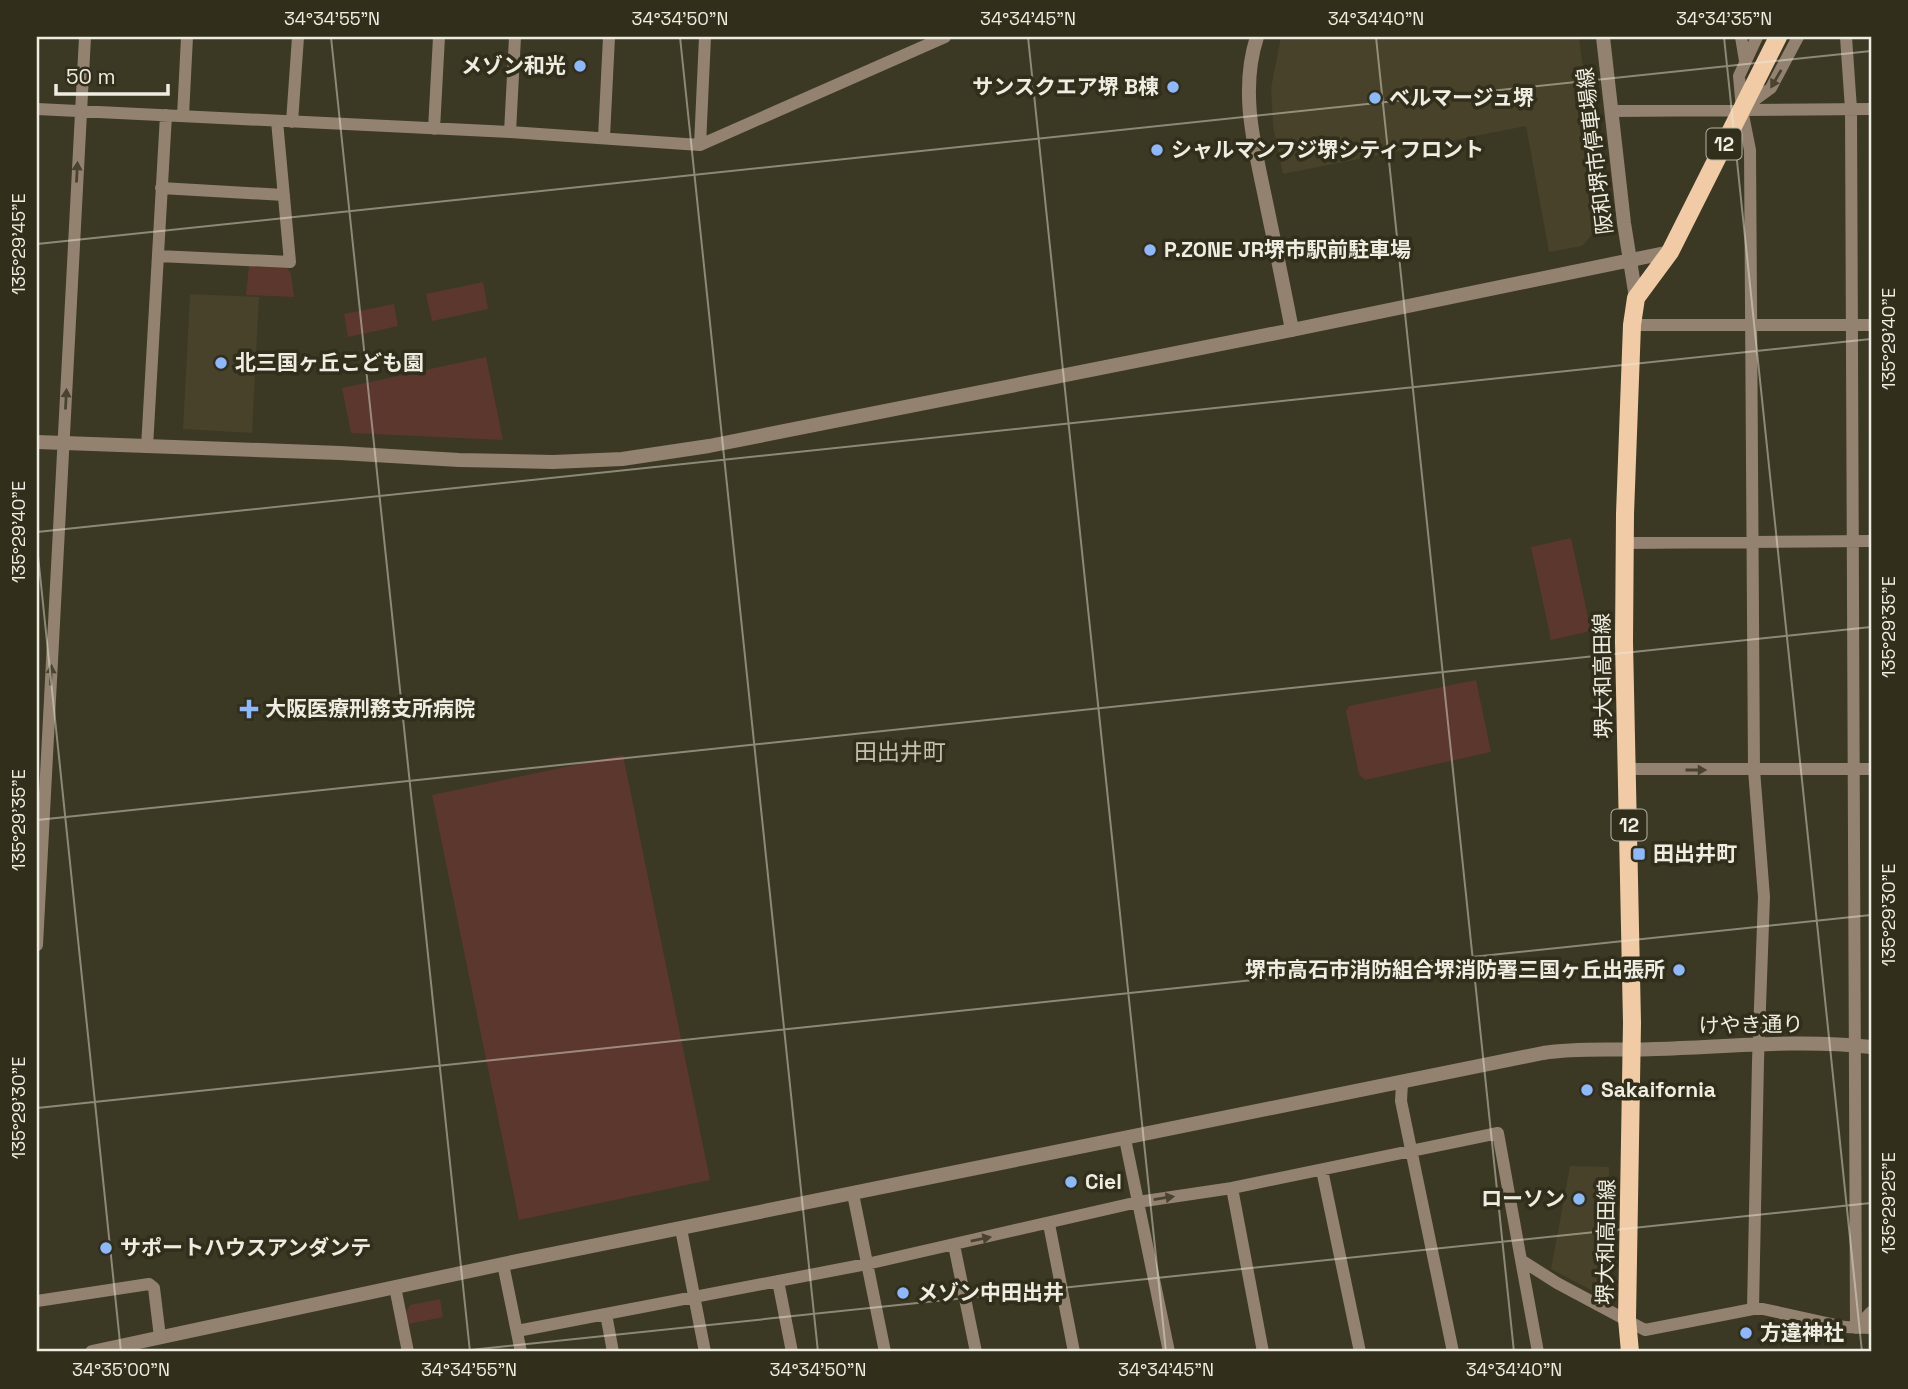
<svg xmlns="http://www.w3.org/2000/svg" width="1908" height="1389" font-family="'Space Grotesk','Noto Sans JP',sans-serif">
  <style>
    .built { fill: #474229 }
    .green { fill: #5c372d }
    .lines { fill: none; stroke-linecap: round; stroke-linejoin: round }
    .minor { stroke: #93826f; stroke-width: 12 }
    .tertiary { stroke: #93826f; stroke-width: 14 }
    .primary { stroke: #f0cba5; stroke-width: 18 }
    .oneway { fill: #4a4330 }
    .ticks { fill: none; stroke: #efede1; stroke-width: 2; stroke-opacity: 0.45 }
    .poi-dot { fill: #8db9fc; stroke: #312e1b; stroke-width: 2.5 }
    .labels { text-anchor: middle; stroke-width: 7; stroke-linejoin: round; paint-order: stroke }
    .shield { fill: #312e1b; stroke: #b6b4a6; stroke-width: 2 }
    .shield-label { font-size: 19px; font-weight: bold; fill: #efede1 }
    .poi-label { font-size: 21px; font-weight: bold; fill: #efede1; stroke: #312e1b; text-anchor: start }
    .street-label { font-size: 21px; fill: #efede1; stroke: #312e1b }
    .neighbourhood-label { font-size: 23px; fill: #c5c1aa; stroke: #312e1b }
    .neatline { fill: none; stroke: #efede1; stroke-width: 2.5 }
    .ticks-label { font-size: 18px; text-anchor: middle; fill: #efede1 }
  </style>
  <rect width="100%" height="100%" fill="#3b3824"/>
  <!-- built -->
  <path class="built" d="M 1281,37 L 1579,37 L 1590,126 L 1598,228 L 1582,246 L 1549,252 L 1526,126 L 1283,174 L 1273,126 L 1271,88 Z
    M 190,294 L 259,297 L 252,433 L 183,429 Z
    M 1570,1166 L 1609,1167 L 1610,1300 L 1551,1269 Z"/>
  <!-- green -->
  <path class="green" d="M 249,266 L 287,268 L 291,274 L 294,297 L 246,295 Z
    M 483,282 L 488,309 L 432,321 L 426,294 Z
    M 394,304 L 398,326 L 348,337 L 344,314 Z
    M 486,357 L 503,440 L 351,433 L 342,388 Z
    M 1571,538 L 1591,631 L 1551,640 L 1531,547 Z
    M 1476,680 L 1491,752 L 1365,780 L 1359,774 L 1346,711 L 1349,706 Z
    M 623,755 L 710,1180 L 519,1220 L 432,795 Z
    M 440,1299 L 443,1317 L 409,1324 L 406,1312 L 410,1305 Z"/>
  <g class="lines">
    <!-- minor -->
    <path class="minor" d="M 1741,37 L 1745,61
      M 1846,37 L 1851,109 L 1856,1328
      M 1745,107 L 1771,88 L 1798,37
      M 37,109 L 510,132 L 700,145 L 945,37
      M 1611,111 L 1871,109
      M 183,116 L 187,37
      M 292,122 L 298,37
      M 434,129 L 439,37
      M 510,132 L 515,37
      M 604,137 L 609,37
      M 700,145 L 705,37
      M 161,188 L 284,195
      M 158,256 L 290,262 L 277,121
      M 1632,325 L 1871,325
      M 147,447 L 166,115
      M 1625,543 L 1871,541
      M 1628,769 L 1871,769
      M 37,945 L 85,37
      M 1402,1083 L 1401,1101 L 1453,1352
      M 1125,1139 L 1169,1352
      M 1322,1170 L 1360,1352
      M 1232,1188 L 1263,1352
      M 853,1194 L 885,1352
      M 1049,1224 L 1074,1352
      M 681,1229 L 705,1352
      M 954,1245 L 976,1352
      M 1521,1260 L 1538,1352
      M 503,1264 L 521,1352
      M 778,1281 L 792,1352
      M 395,1287 L 408,1352
      M 37,1301 L 149,1284 L 154,1288 L 160,1337
      M 1753,1309 L 1758,1061 L 1764,897 L 1754,770 L 1750,150 L 1742,110 L 1739,76 L 1757,37
      M 606,1314 L 613,1352
      M 1856,1328 L 1871,1312
      M 517,1331 L 867,1264 L 1138,1202 L 1232,1188 L 1498,1133 L 1521,1260 L 1557,1283 L 1645,1330 L 1753,1309 L 1763,1309 L 1845,1327 L 1871,1328"/>
    <!-- tertiary -->
    <path class="tertiary" d="M 1257,37 C 1239,92 1255,148 1266,202 C 1275,245 1284,288 1292,330
      M 1603,37 L 1624,223 L 1636,298
      M 37,442 L 340,453 L 459,460 L 553,462 L 622,459 L 709,446 L 1292,330 L 1670,252
      M 92,1352 L 503,1264 L 1543,1053 C 1581,1047 1618,1051 1656,1049 C 1727,1047 1800,1039 1871,1047"/>
    <!-- primary -->
    <path class="primary" d="M 1630,1352 L 1627,1319 L 1632,1023 L 1624,642 L 1625,514 L 1632,325 L 1636,298 L 1670,252 L 1778,37"/>
  </g>
  <!-- one-way arrows -->
  <defs><path id="oneway-solid" d="M-6-.8H1V-3.2L6.5 0L1 3.2V.8H-6Z" transform="scale(1.75)"/></defs>
  <g class="oneway">
    <use href="#oneway-solid" transform="translate(1776 79) rotate(120)"/>
    <use href="#oneway-solid" transform="translate(77 172) rotate(-87)"/>
    <use href="#oneway-solid" transform="translate(66 399) rotate(-87)"/>
    <use href="#oneway-solid" transform="translate(51 675) rotate(-87)"/>
    <use href="#oneway-solid" transform="translate(1696 770)"/>
    <use href="#oneway-solid" transform="translate(1164 1198) rotate(-9)"/>
    <use href="#oneway-solid" transform="translate(981 1239) rotate(-12)"/>
  </g>
  <!-- ticks -->
  <path class="ticks" d="M 331,37 L 470,1352M 680,37 L 818,1352M 1028,37 L 1166,1352M 1376,37 L 1514,1352M 1724,37 L 1862,1352M 37,244 L 1871,51M 37,532 L 1871,339M 37,546 L 121,1352M 37,820 L 1871,627M 37,1108 L 1871,915M 451,1352 L 1871,1203"/>
  <!-- markers -->
  <g class="poi-dot">
    <circle cx="580" cy="66" r="7"/>
    <circle cx="1173" cy="87" r="7"/>
    <circle cx="1375" cy="98" r="7"/>
    <circle cx="1157" cy="150" r="7"/>
    <circle cx="1150" cy="250" r="7"/>
    <circle cx="221" cy="363" r="7"/>
    <path d="M245.5 698.5h7v7h7v7h-7v7h-7v-7h-7v-7h7z"/>
    <rect x="1632" y="847" width="14" height="14" rx="3.5"/>
    <circle cx="1679" cy="970" r="7"/>
    <circle cx="1587" cy="1090" r="7"/>
    <circle cx="1071" cy="1182" r="7"/>
    <circle cx="1579" cy="1199" r="7"/>
    <circle cx="106" cy="1248" r="7"/>
    <circle cx="903" cy="1293" r="7"/>
    <circle cx="1746" cy="1333" r="7"/>
  </g>
  <g class="labels">
    <!-- shield labels -->
    <g class="shield">
      <rect x="1706.5" y="128.5" width="35" height="31" rx="5"/>
      <rect x="1611.5" y="809.5" width="35" height="31" rx="5"/>
    </g>
    <g class="shield-label">
      <text x="1724" y="151">12</text>
      <text x="1629" y="832">12</text>
    </g>
    <!-- poi labels -->
    <g class="poi-label">
      <text x="566" y="73" text-anchor="end">メゾン和光</text>
      <text x="1159" y="94" text-anchor="end">サンスクエア堺 B棟</text>
      <text x="1389" y="105">ベルマージュ堺</text>
      <text x="1171" y="157">シャルマンフジ堺シティフロント</text>
      <text x="1164" y="257">P.ZONE JR堺市駅前駐車場</text>
      <text x="235" y="370">北三国ヶ丘こども園</text>
      <text x="265" y="716">大阪医療刑務支所病院</text>
      <text x="1653" y="861">田出井町</text>
      <text x="1665" y="977" text-anchor="end">堺市高石市消防組合堺消防署三国ヶ丘出張所</text>
      <text x="1601" y="1097">Sakaifornia</text>
      <text x="1085" y="1189">Ciel</text>
      <text x="1565" y="1206" text-anchor="end">ローソン</text>
      <text x="120" y="1255">サポートハウスアンダンテ</text>
      <text x="917" y="1300">メゾン中田出井</text>
      <text x="1760" y="1340">方違神社</text>
    </g>
    <!-- street labels -->
    <g class="street-label">
      <text transform="translate(1595 151) rotate(-97)" y="7">阪和堺市停車場線</text>
      <text transform="translate(1603 676) rotate(-91)" y="7">堺大和高田線</text>
      <text transform="translate(1751 1025) rotate(-1)" y="7">けやき通り</text>
      <text transform="translate(1606 1242) rotate(-89)" y="7">堺大和高田線</text>
    </g>
    <!-- neighbourhood labels -->
    <g class="neighbourhood-label">
      <text x="900" y="760">田出井町</text>
    </g>
  </g>
  <!-- border -->
  <rect width="1908" height="1389" fill="none" stroke="#312e1b" stroke-width="77"/>
  <!-- scale -->
  <path d="M56 84v10h112v-10" fill="none" stroke="#efede1" stroke-width="3.5"/>
  <text x="66" y="84" font-size="21" fill="#efede1" stroke="#312e1b" stroke-width="5" paint-order="stroke">50 m</text>
  <rect x="38" y="38" width="1832" height="1312" class="neatline"/>
  <g class="ticks-label">
    <text x="332" y="25">34°34'55"N</text>
    <text x="680" y="25">34°34'50"N</text>
    <text x="1028" y="25">34°34'45"N</text>
    <text x="1376" y="25">34°34'40"N</text>
    <text x="1724" y="25">34°34'35"N</text>
    <text transform="translate(19 244) rotate(-90)" y="6">135°29'45"E</text>
    <text transform="translate(1889 339) rotate(-90)" y="6">135°29'40"E</text>
    <text transform="translate(19 532) rotate(-90)" y="6">135°29'40"E</text>
    <text transform="translate(1889 627) rotate(-90)" y="6">135°29'35"E</text>
    <text transform="translate(19 820) rotate(-90)" y="6">135°29'35"E</text>
    <text transform="translate(1889 915) rotate(-90)" y="6">135°29'30"E</text>
    <text transform="translate(19 1108) rotate(-90)" y="6">135°29'30"E</text>
    <text transform="translate(1889 1203) rotate(-90)" y="6">135°29'25"E</text>
    <text x="121" y="1376">34°35'00"N</text>
    <text x="469" y="1376">34°34'55"N</text>
    <text x="818" y="1376">34°34'50"N</text>
    <text x="1166" y="1376">34°34'45"N</text>
    <text x="1514" y="1376">34°34'40"N</text>
  </g>
</svg>
